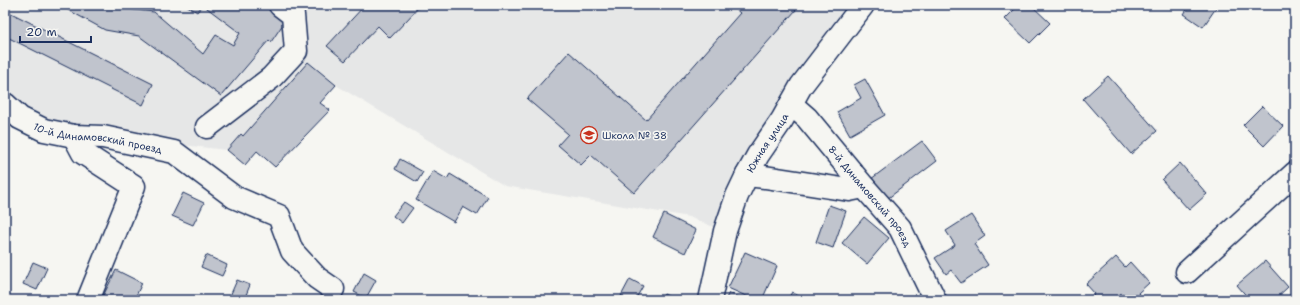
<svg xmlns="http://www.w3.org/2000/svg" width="1300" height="305" font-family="'Shantell Sans',sans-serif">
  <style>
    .built { fill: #e6e7e7 }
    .building { fill: #c0c4cd; stroke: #1b2f5e }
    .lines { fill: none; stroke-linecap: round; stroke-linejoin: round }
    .minor-casing { stroke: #1b2f5e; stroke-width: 25 }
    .minor { stroke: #f6f6f2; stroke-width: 22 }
    .labels { text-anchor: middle; stroke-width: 3; stroke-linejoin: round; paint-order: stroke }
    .poi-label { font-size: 10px; fill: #1b2f5e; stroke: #f6f6f2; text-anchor: start }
    .street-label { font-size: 10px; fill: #1b2f5e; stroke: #f6f6f2 }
  </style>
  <rect width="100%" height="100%" fill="#f6f6f2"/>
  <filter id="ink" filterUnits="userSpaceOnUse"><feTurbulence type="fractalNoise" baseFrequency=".025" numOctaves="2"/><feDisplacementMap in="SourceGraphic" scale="8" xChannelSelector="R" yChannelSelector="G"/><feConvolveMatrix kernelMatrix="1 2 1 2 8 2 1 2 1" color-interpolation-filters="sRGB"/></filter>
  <g filter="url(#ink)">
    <!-- built -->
    <path class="built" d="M 5,5 L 856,5 L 786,95 L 734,174 L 716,228 L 689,217 L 505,186 L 336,85 L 320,103 L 330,110 L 275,167 L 257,151 L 245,165 L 227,150 L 173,144 L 55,126 L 5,97 Z"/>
    <!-- building -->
    <path class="building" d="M 59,5 L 110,5 L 117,8 L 154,12 L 203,54 L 216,35 L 233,45 L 240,33 L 203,5 L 197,12 L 186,5 L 267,5 L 285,21 L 271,42 L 269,40 L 221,96 L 139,36 L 105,30 Z
      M 365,5 L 420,6 L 390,38 L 378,26 L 345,61 L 327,46 Z
      M 731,5 L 790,5 L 796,10 L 634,193 L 591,155 L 581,165 L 558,145 L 568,134 L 527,99 L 569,52 L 646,120 L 740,13 Z
      M 1019,5 L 1031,5 L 1050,23 L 1030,43 L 1005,19 Z
      M 1190,5 L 1218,5 L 1203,27 L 1184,14 Z
      M 5,10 L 153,84 L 143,105 L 5,36 Z
      M 308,62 L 336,85 L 320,103 L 330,110 L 275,167 L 257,151 L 245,165 L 227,150 L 241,134 L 243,136 Z
      M 1108,76 L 1157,131 L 1131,154 L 1083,99 Z
      M 865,79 L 885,115 L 850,135 L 837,112 L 861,98 L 854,85 Z
      M 1262,106 L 1283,126 L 1264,146 L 1243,125 Z
      M 922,141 L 937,161 L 887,199 L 871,179 Z
      M 400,159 L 423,172 L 417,182 L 395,169 Z
      M 1180,163 L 1207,194 L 1189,210 L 1162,180 Z
      M 433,171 L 447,179 L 450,174 L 488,197 L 477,215 L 463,207 L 454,222 L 416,200 Z
      M 183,193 L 204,203 L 193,225 L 172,216 Z
      M 404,202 L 413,208 L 402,223 L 393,216 Z
      M 829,205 L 846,211 L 833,248 L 816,242 Z
      M 664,214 L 696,230 L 685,253 L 653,237 Z
      M 971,215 L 985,236 L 974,244 L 988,265 L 961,283 L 951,270 L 946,274 L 935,258 L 955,245 L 946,231 Z
      M 864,217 L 889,238 L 867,264 L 842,243 Z
      M 745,252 L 777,266 L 762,300 L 755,300 L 728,288 Z
      M 206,255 L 227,265 L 222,276 L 201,267 Z
      M 1116,257 L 1125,267 L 1130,262 L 1149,283 L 1138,293 L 1143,298 L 1142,300 L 1127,300 L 1121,293 L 1114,300 L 1089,300 L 1095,294 L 1086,284 Z
      M 1265,261 L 1288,287 L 1274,300 L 1250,300 L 1237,285 Z
      M 33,262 L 47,268 L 37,290 L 23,284 Z
      M 116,270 L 142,283 L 134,300 L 101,300 Z
      M 364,273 L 376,280 L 366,298 L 354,292 Z
      M 630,279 L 643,286 L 635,300 L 628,300 L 621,296 Z
      M 237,280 L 250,285 L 244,300 L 239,300 L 230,296 Z
      M 792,292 L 805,300 L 787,300 Z
      M 729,293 L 744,300 L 725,300 Z
      M 664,294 L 676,300 L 661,300 Z"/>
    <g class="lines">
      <!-- minor casing -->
      <g class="minor-casing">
        <g id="minor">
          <path id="s1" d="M 5,104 L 20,118 L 44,130 L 74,136 L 103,137 L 174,152 L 234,197 L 279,216 L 292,251 L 317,278 L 333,289"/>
          <path id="s2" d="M 791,104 L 807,118 L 864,187 L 900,228 L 935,300"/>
          <path d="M 207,127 L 271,78 L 296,51 L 293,15 L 280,5"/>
          <path d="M 74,136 L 83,153 L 134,186 L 88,300"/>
          <path d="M 747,175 L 765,177 L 849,190 L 864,187"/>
          <path d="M 1187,272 L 1295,173"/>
          <path id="s3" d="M 710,300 L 725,231 L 737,196 L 747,175 L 758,155 L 782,120 L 801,86 L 863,5"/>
        </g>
      </g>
      <!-- minor -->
      <use href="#minor" class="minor"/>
    </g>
  </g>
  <!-- icons -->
  <defs>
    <g id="school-ring" transform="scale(0.9)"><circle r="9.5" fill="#f6f6f2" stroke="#c8321e" stroke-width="1.5"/><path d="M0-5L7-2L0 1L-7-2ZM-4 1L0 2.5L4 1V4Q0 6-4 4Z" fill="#c8321e"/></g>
  </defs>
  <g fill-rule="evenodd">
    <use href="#school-ring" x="589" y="135"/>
  </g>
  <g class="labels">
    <!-- poi labels -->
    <g class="poi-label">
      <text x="602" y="139">Школа № 38</text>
    </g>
    <!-- street labels -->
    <g class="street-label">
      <text dy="4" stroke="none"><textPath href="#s1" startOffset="102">10-й Динамовский проезд</textPath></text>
      <text dy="4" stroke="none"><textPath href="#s3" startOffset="169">Южная улица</textPath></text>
      <text dy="4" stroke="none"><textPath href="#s2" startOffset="122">8-й Динамовский проезд</textPath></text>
    </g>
  </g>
  <!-- margin -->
  <rect width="1300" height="305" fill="none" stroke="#f6f6f2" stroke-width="20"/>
  <rect x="10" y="10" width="1280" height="285" fill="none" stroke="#1b2f5e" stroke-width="1.5" filter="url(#ink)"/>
  <!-- scale -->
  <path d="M20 36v6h71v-6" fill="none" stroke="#1b2f5e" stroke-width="2"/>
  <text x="26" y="36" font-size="12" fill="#1b2f5e" stroke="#f6f6f2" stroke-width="3" paint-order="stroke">20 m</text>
</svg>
